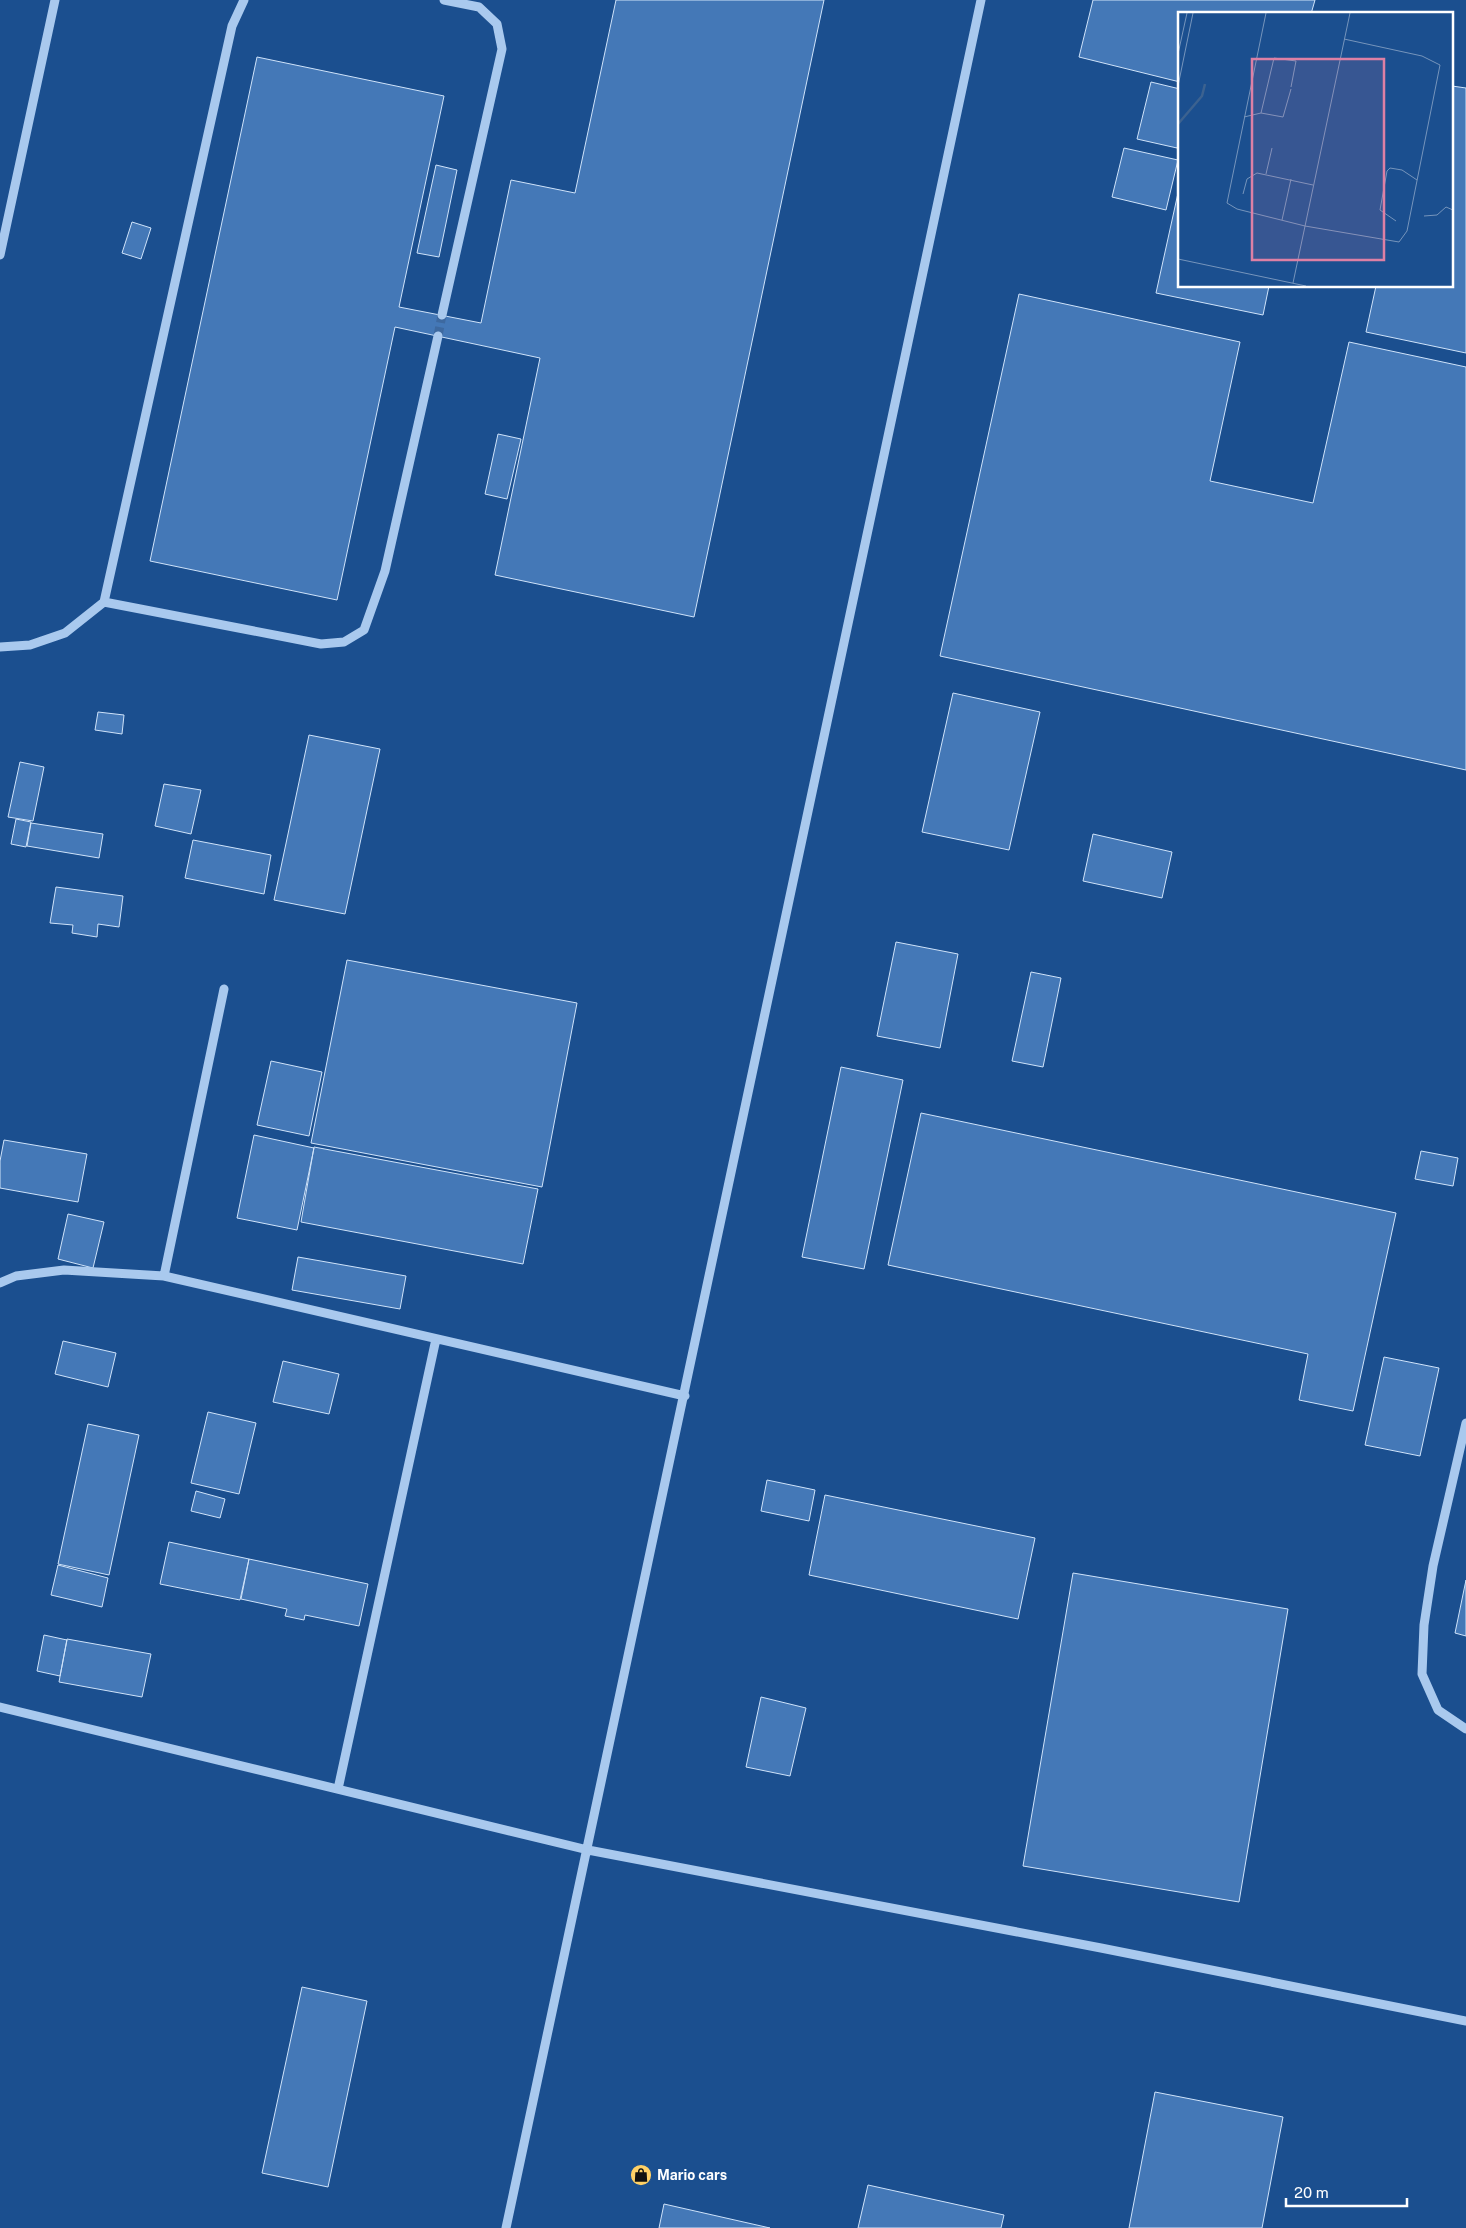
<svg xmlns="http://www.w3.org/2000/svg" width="1466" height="2228" font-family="'Public Sans',sans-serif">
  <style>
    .building { fill: #4478b7; stroke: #cfe3fa }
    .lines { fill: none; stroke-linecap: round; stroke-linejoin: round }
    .minor-tunnel { stroke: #3d69a0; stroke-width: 9; stroke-dasharray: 9 4.5; stroke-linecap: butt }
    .minor { stroke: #a9c9ee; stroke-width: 9 }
    .labels { text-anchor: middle; stroke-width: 4; stroke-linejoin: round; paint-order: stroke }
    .poi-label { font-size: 14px; font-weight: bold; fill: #fff; stroke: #1b4f8f; text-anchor: start }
    .inset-river { fill: none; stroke: #3c6290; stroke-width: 2.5 }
    .inset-road { fill: none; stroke: #7695bc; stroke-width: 1 }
    .view { fill: #dd80a5; fill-opacity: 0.15; stroke: #dd80a5; stroke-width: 2.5 }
    .inset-edge { fill: none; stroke: #fff; stroke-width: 2.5 }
  </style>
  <rect width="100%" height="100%" fill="#1b4f8f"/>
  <!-- building -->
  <path class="building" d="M 616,0 L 824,0 L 694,617 L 495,575 L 540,358 L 395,327 L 337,600 L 150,561 L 257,57 L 444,96 L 399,307 L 481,323 L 511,180 L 575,193 Z
    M 1093,0 L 1315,0 L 1311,14 L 1180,14 L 1180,82 L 1079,57 Z
    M 1151,82 L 1180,89 L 1180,139 L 1177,148 L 1137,139 Z
    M 1452,86 L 1466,88 L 1466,353 L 1366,332 L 1376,286 L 1452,286 Z
    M 1124,148 L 1178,160 L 1166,210 L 1112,197 Z
    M 436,165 L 457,170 L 439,257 L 417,253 Z
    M 1180,184 L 1180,286 L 1269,286 L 1263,315 L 1156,293 Z
    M 132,222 L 151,228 L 141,259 L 122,253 Z
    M 1019,294 L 1240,342 L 1210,481 L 1313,503 L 1349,342 L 1466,367 L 1466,770 L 940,656 Z
    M 498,434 L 521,439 L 507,499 L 485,494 Z
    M 953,693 L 1040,712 L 1009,850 L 922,832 Z
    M 98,712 L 124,715 L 122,734 L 95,730 Z
    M 309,735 L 380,749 L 345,914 L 274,900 Z
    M 20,762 L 44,767 L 33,821 L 8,817 Z
    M 164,784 L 201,790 L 191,834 L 155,826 Z
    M 16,819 L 31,822 L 26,847 L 11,844 Z
    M 31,823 L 103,834 L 99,858 L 27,846 Z
    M 1093,834 L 1172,852 L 1162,898 L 1083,881 Z
    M 193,840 L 271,855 L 264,894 L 185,878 Z
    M 56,887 L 123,896 L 119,927 L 98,924 L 97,937 L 72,933 L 73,925 L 50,923 Z
    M 896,942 L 958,954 L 940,1048 L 877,1036 Z
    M 347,960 L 577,1003 L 542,1187 L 311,1143 Z
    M 1031,972 L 1061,978 L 1043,1067 L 1012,1061 Z
    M 271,1061 L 322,1072 L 309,1136 L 257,1125 Z
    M 841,1067 L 903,1080 L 864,1269 L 802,1257 Z
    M 921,1113 L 1396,1213 L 1353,1411 L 1299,1400 L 1308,1354 L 888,1265 Z
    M 254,1135 L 314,1148 L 297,1230 L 237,1218 Z
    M 4,1140 L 87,1154 L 78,1202 L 0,1188 L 0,1161 Z
    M 314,1147 L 538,1189 L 523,1264 L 301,1222 Z
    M 1421,1151 L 1458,1158 L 1453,1186 L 1415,1179 Z
    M 68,1214 L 104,1222 L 93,1268 L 58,1259 Z
    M 298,1257 L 406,1276 L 400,1309 L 292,1290 Z
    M 63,1341 L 116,1353 L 108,1387 L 55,1374 Z
    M 1384,1357 L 1439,1368 L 1420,1456 L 1365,1445 Z
    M 283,1361 L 339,1374 L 329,1414 L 273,1402 Z
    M 208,1412 L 256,1423 L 239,1494 L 191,1483 Z
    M 88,1424 L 139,1435 L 109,1575 L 58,1564 Z
    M 767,1480 L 815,1490 L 809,1521 L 761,1511 Z
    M 196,1491 L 225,1499 L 220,1518 L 191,1511 Z
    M 825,1495 L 1035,1538 L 1018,1619 L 809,1575 Z
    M 169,1542 L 249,1559 L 240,1600 L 160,1584 Z
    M 249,1559 L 368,1584 L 359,1626 L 305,1615 L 304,1620 L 285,1616 L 287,1609 L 241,1599 Z
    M 58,1565 L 108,1578 L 102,1607 L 51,1595 Z
    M 1073,1573 L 1288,1609 L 1239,1902 L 1023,1866 Z
    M 1466,1580 L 1466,1636 L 1455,1633 Z
    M 44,1635 L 67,1640 L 60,1676 L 37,1671 Z
    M 67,1639 L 151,1654 L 142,1697 L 59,1682 Z
    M 761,1697 L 806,1708 L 790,1776 L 746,1767 Z
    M 302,1987 L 367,2001 L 328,2187 L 262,2173 Z
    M 1155,2092 L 1283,2117 L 1262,2228 L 1129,2228 Z
    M 868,2185 L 1004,2215 L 1001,2228 L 858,2228 Z
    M 664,2204 L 770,2228 L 659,2228 Z"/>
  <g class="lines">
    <!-- minor-tunnel -->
    <path class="minor-tunnel" d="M 438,336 L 442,315"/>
    <!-- minor -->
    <path class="minor" d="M 0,255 L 55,0
      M 442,315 L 502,49 L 497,24 L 479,7 L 444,0
      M 104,602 L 232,26 L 244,0
      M 0,647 L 30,645 L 65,633 L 104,602 L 321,644 L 344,642 L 364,630 L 385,571 L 438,336
      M 164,1276 L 224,989
      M 0,1283 L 16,1276 L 64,1270 L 164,1276 L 685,1396
      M 1466,1423 L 1433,1566 L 1424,1625 L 1422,1674 L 1438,1710 L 1466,1729
      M 0,1707 L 588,1850 L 1101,1948 L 1466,2021
      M 338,1789 L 436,1339
      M 506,2228 L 981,0"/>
  </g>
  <!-- icons -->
  <defs>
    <g id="shop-disc" transform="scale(1.125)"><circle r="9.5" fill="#ffd166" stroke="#1b4f8f"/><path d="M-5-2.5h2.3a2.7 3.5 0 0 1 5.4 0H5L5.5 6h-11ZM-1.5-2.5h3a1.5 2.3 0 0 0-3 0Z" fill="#111"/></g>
  </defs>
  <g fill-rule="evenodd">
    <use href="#shop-disc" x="641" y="2175"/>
  </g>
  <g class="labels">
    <!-- poi labels -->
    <g class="poi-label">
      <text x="657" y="2180">Mario cars</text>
    </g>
  </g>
  <!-- overview -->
  <g transform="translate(1178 12)">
    <rect width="275" height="275" fill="#1b4f8f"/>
    <path class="inset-river" d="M 0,112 L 24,84 L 27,72"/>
    <path class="inset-road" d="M 88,1 L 49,191 L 59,197 L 127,214 L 221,230 L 229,219 L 262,53 L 244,44 L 166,27M 0,42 L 9,1M 0,74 L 15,1M 83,101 L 96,46 L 118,49 L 113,75M 66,105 L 83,101 L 105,105 L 113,77M 88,162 L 94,136M 65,182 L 69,167 L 79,161 L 135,173M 246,204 L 259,203 L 268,195 L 275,198M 104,208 L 113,167M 218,209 L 202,198 L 209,159 L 212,156 L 224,158 L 239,168M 0,247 L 128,274M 115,271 L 172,1"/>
    <path class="view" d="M 74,47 L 206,47 L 206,248 L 74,248 Z"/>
    <rect width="275" height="275" class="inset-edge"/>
  </g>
  <!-- scale -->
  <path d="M1286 2198v8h121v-8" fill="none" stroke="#ffffff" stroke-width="2.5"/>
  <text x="1294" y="2198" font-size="15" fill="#ffffff" stroke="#1b4f8f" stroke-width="4" paint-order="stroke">20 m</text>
</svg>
